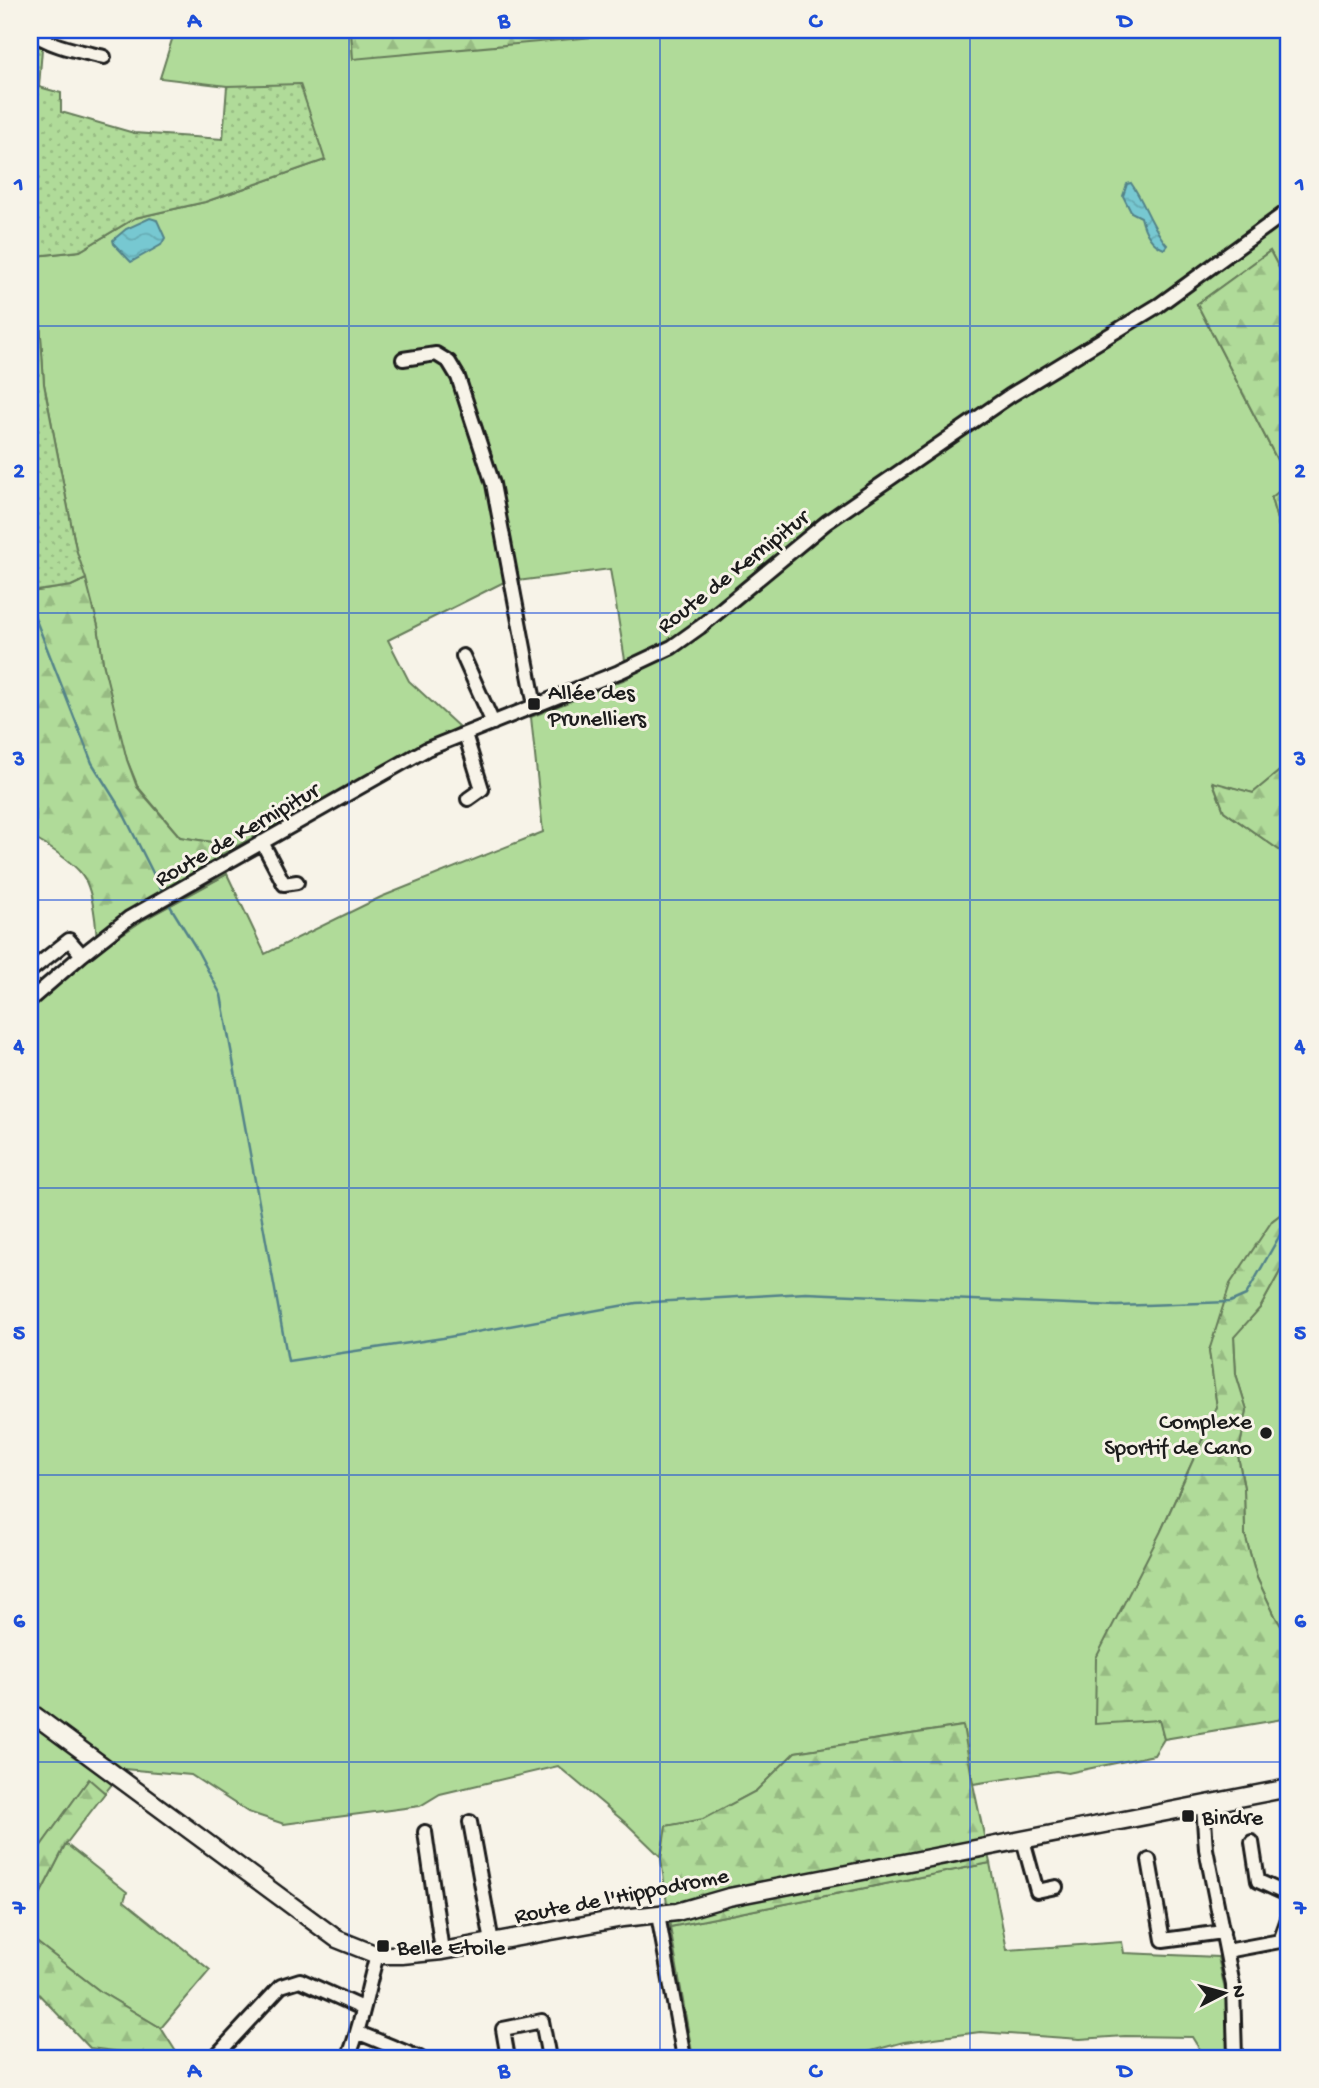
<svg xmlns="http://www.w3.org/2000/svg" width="1319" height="2088" font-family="'Gochi Hand',sans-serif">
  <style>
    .green { fill: #b0db99; stroke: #667c5a; stroke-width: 2 }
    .forest { fill: url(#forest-firs); stroke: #667c5a; stroke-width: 2 }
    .park { fill: url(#park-dots); stroke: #667c5a; stroke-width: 2 }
    .water { fill: url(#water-waves); stroke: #538389; stroke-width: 2 }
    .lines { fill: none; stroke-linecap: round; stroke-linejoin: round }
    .stream { stroke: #538389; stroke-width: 2.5 }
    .minor-casing { stroke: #1c1c1c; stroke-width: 18 }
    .major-casing { stroke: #1c1c1c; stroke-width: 21 }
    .minor { stroke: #f7f3e8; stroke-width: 12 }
    .major { stroke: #f7f3e8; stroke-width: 16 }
    .grid { fill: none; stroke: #1d4ed8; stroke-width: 2; stroke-opacity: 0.55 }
    .poi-dot { fill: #1c1c1c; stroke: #f7f3e8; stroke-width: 2.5 }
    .labels { text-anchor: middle; stroke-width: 6; stroke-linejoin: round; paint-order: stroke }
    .street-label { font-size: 23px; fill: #1c1c1c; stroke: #f7f3e8 }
    .poi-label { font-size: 23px; fill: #1c1c1c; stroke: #f7f3e8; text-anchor: start }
    .neatline { fill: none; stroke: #1d4ed8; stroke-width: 2.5 }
    .grid-label { font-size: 23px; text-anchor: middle; font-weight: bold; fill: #1d4ed8 }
  </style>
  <defs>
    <pattern id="forest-firs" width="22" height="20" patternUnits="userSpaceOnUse" patternTransform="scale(1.75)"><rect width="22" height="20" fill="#b0db99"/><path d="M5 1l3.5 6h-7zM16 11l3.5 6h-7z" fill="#97bb83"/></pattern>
    <pattern id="park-dots" width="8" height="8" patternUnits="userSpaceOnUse" patternTransform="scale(1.75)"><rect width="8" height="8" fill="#b0db99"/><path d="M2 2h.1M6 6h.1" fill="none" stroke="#97bb83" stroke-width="1.8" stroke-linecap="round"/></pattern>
    <pattern id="water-waves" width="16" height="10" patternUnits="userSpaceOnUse" patternTransform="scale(1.75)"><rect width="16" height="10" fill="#77c8d1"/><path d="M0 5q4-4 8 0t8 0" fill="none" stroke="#66abb3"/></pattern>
  </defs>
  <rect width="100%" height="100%" fill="#f7f3e8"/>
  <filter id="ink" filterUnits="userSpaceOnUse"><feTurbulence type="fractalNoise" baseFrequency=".0143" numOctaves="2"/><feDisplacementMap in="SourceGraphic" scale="14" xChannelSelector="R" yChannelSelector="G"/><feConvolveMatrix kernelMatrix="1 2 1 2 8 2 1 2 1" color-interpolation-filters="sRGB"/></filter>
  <g filter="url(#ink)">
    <!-- green -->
    <path class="green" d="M 175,30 L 351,30 L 353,58 L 593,36 L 594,30 L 1289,30 L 1289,287 L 1270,251 L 1197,304 L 1289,483 L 1271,498 L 1279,527 L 1289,547 L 1289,763 L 1253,793 L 1213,783 L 1224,811 L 1289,857 L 1289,1208 L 1272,1221 L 1209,1350 L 1217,1407 L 1161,1531 L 1160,1720 L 1164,1739 L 1154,1755 L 1068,1773 L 1056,1771 L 973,1784 L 963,1726 L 796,1752 L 756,1791 L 703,1820 L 666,1826 L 661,1857 L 627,1824 L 558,1766 L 440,1794 L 420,1806 L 284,1824 L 248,1812 L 191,1775 L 124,1769 L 105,1793 L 88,1781 L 30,1861 L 30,1009 L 97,951 L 143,920 L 227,874 L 265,954 L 381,897 L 543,832 L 531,717 L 628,678 L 610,569 L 502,583 L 388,640 L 409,681 L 459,727 L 237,846 L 180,837 L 138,787 L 127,760 L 115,718 L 103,663 L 98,626 L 76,549 L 44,384 L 36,256 L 80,251 L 135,218 L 205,202 L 325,160 L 227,86 L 160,78 Z
      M 1289,1255 L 1289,1639 L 1275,1616 L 1257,1578 L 1245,1535 L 1244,1488 L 1238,1456 L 1247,1410 L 1236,1374 L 1234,1336 L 1260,1308 Z
      M 66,1844 L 127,1892 L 124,1901 L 210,1970 L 161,2028 L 101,1992 L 30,1937 L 30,1914 Z
      M 990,1863 L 1007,1950 L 1122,1942 L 1124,1953 L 1218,1957 L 1229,2009 L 1228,2058 L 1205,2058 L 1192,2037 L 1125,2036 L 1080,2039 L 980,2032 L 904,2042 L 846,2058 L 693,2058 L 670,1927 Z"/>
    <!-- forest -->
    <path class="forest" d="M 351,30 L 594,30 L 593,37 L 353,59 Z
      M 1270,251 L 1289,287 L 1289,547 L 1279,527 L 1271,498 L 1289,483 L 1197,304 Z
      M 86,579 L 98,626 L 103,663 L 127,760 L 137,787 L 180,837 L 237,846 L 219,856 L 227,874 L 143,920 L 97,951 C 97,931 94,887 80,872 C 68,859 51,848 35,839 L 36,814 L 30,788 L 30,592 L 71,586 Z
      M 1289,763 L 1289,857 L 1224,811 L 1213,782 L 1253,793 Z
      M 1289,1208 L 1289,1255 L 1260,1308 L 1234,1337 L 1236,1374 L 1247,1410 L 1238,1456 L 1244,1488 L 1245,1535 L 1257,1578 L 1275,1616 L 1289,1639 L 1289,1718 L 1164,1739 L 1159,1720 L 1095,1724 L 1096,1658 L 1161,1531 L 1217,1407 L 1209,1351 L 1230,1284 L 1272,1221 Z
      M 963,1726 L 973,1784 L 990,1863 L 670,1927 L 661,1859 L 666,1826 L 703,1819 L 756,1791 L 795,1752 Z
      M 89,1779 L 105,1793 L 66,1844 L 30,1914 L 30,1861 Z
      M 30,1937 L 101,1992 L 161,2028 L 180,2058 L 128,2058 L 122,2052 L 90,2048 L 30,1985 Z"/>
    <!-- park -->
    <path class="park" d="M 30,31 L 43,36 L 39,87 L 61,93 L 61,112 L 134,133 L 223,139 L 227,86 L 300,84 L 325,160 L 205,202 L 135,218 L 80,251 L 36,256 L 44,384 L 76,549 L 86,579 L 71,586 L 30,592 Z"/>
    <!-- water -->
    <path class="water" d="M 1131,183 C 1145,203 1152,228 1167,245 L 1164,249 C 1151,244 1144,230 1141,217 L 1131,212 L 1123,196 L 1127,184 Z
      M 150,218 L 157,220 L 165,238 L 161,245 L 131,262 L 114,244 L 113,240 L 126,229 Z"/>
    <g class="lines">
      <!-- stream -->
      <path class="stream" d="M 30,605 L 92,763 L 122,811 L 164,895
        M 167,901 L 196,948 L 221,995 L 288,1361 L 443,1338 L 636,1303 L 806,1293 L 1117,1306 L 1230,1302 L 1246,1295 L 1280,1235 L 1289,1228"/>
      <!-- minor casing -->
      <g class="minor-casing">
        <path id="minor" d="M 30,31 C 51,47 79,51 104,57
          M 403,359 L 436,354 L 449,362 L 458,377 L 493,484 L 535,706
          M 463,656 L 493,723
          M 465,734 L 482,789 L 468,799
          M 262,842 L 284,884 L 297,882
          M 30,971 L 69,940 L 82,955
          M 30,1000 L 82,955 L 129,918 L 427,749 L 619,672 L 672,647 L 700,627 L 827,522 L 1011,395 L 1159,305 L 1289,210
          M 1203,1805 L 1206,1849 L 1233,1985 L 1235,2058
          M 470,1822 L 492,1942
          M 425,1832 L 442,1951
          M 1023,1840 L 1037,1891 L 1056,1887
          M 1252,1842 L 1258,1881 L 1289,1895
          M 1149,1860 L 1163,1940 L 1223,1932
          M 658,1915 L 684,2058
          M 1227,1951 L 1280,1941 L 1289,1916
          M 359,2033 L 420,2058
          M 214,2058 L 281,1986 L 300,1980 L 362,2008
          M 348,2058 C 362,2025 367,1989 377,1955
          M 508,2058 L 503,2029 L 542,2021 L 549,2058"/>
      </g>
      <!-- major casing -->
      <g class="major-casing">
        <path id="major" d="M 30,1712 L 337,1939 L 377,1955 L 402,1955 L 442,1951 L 623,1918 L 677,1912 L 729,1897 L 1289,1788"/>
      </g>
      <!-- minor -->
      <use href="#minor" class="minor"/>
      <!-- major -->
      <use href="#major" class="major"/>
    </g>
  </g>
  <!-- grid -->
  <path class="grid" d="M 349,30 L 349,2058M 660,30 L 660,2058M 970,30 L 970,2058M 30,326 L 1289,326M 30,613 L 1289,613M 30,900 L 1289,900M 30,1188 L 1289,1188M 30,1475 L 1289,1475M 30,1762 L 1289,1762"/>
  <!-- markers -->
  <g class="poi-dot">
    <rect x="527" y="697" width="14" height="14" rx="3.5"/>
    <circle cx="1266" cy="1433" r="7"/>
    <rect x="1181" y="1809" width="14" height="14" rx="3.5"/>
    <rect x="376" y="1939" width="14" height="14" rx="3.5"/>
  </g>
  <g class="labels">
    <!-- street labels -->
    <g class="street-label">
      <text transform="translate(732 570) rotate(-38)" y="8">Route de Kernipitur</text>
      <text transform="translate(236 833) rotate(-30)" y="8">Route de Kernipitur</text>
      <text transform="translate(621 1894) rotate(-11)" y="8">Route de l'Hippodrome</text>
    </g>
    <!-- poi labels -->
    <g class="poi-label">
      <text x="548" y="699">Allée des<tspan x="548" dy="26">Prunelliers</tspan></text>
      <text x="1252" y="1428" text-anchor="end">Complexe<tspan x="1252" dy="26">Sportif de Cano</tspan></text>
      <text x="1202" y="1824">Bindre</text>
      <text x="397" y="1954">Belle Etoile</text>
    </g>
  </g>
  <!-- margin -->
  <rect width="1319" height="2088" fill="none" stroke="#f7f3e8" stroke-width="77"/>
  <!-- north arrow -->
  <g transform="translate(1224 1993) rotate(84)" stroke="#f7f3e8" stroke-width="5" paint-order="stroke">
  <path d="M0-5L12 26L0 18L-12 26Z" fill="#1c1c1c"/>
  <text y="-10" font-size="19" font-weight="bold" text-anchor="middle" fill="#1c1c1c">N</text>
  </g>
  <rect x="38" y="38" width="1242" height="2012" class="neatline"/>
  <g class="grid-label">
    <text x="194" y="27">A</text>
    <text x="504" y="27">B</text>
    <text x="815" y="27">C</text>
    <text x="1125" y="27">D</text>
    <text x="19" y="190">1</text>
    <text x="1300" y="190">1</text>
    <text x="19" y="477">2</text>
    <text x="1300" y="477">2</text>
    <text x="19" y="765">3</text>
    <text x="1300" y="765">3</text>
    <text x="19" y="1052">4</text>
    <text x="1300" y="1052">4</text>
    <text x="19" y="1339">5</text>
    <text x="1300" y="1339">5</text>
    <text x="19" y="1627">6</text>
    <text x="1300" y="1627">6</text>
    <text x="19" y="1914">7</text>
    <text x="1300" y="1914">7</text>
    <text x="194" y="2077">A</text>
    <text x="504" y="2077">B</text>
    <text x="815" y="2077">C</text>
    <text x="1125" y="2077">D</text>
  </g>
</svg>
